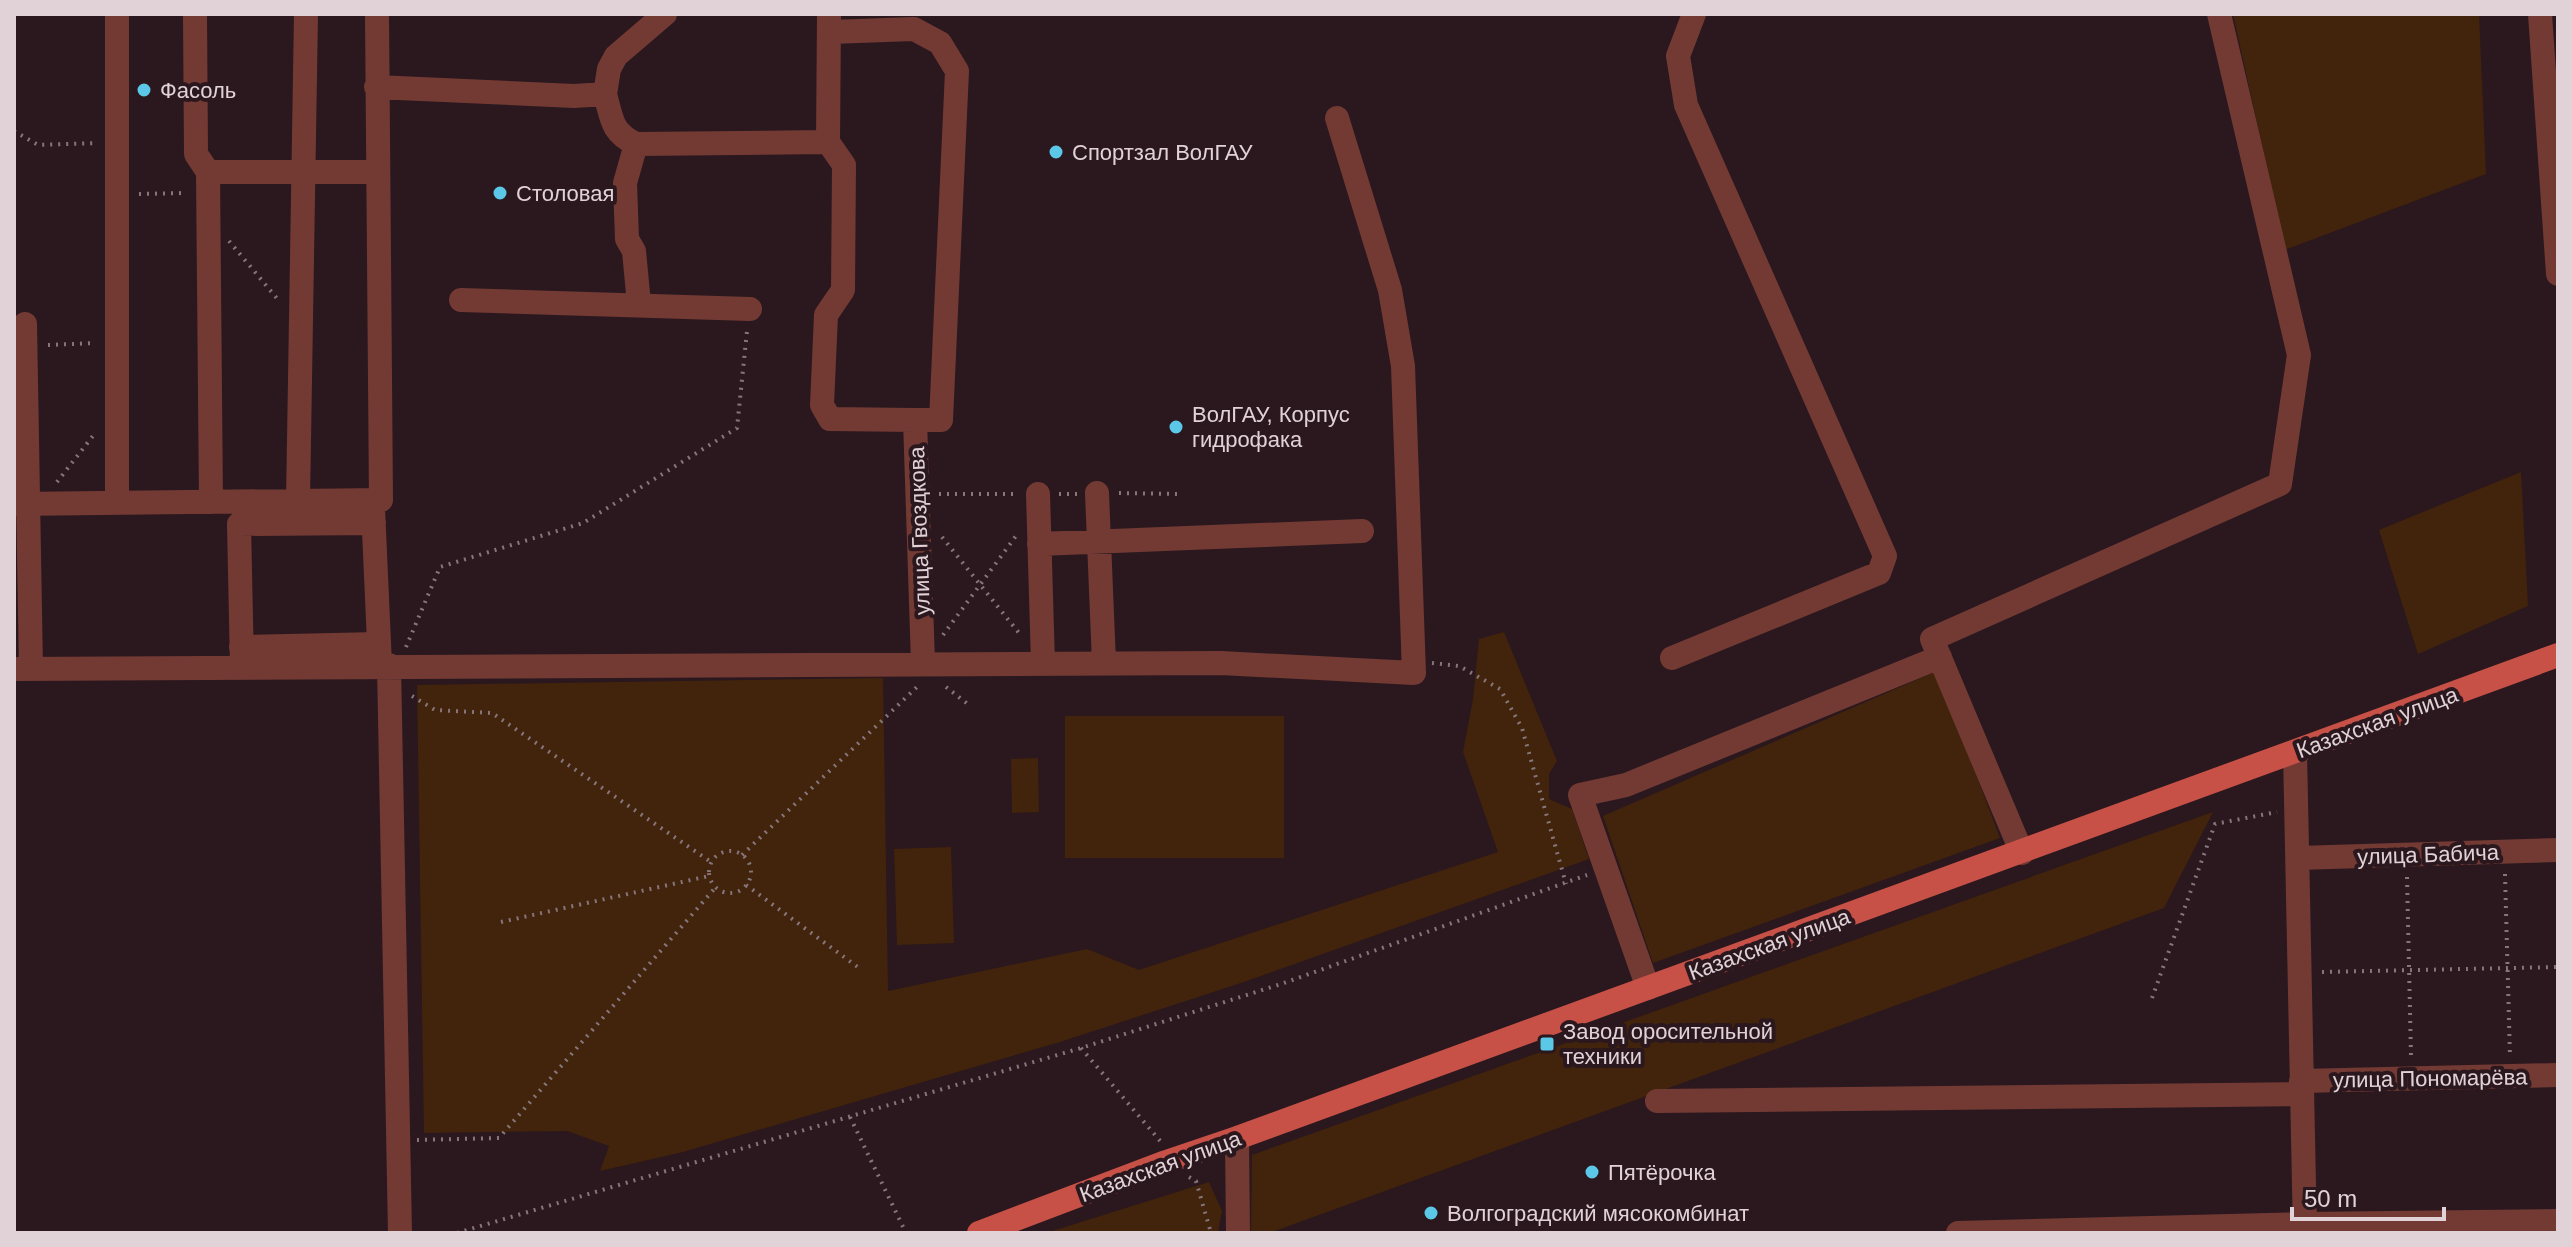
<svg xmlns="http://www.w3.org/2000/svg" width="2572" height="1247" font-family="Arial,sans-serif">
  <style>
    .green { fill: #42230b }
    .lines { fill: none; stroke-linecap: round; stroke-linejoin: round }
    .path { stroke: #86767b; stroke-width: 4; stroke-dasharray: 2 6; stroke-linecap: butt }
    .minor { stroke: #733a34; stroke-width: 24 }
    .major { stroke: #c75047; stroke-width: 24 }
    .poi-dot { fill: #5bc8e7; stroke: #2a181e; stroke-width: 3 }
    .labels { text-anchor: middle; stroke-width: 8; stroke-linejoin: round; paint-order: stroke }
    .poi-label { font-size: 22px; fill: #e0d2d6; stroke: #2a181e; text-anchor: start }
    .street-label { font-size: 22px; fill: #e0d2d6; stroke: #2a181e }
  </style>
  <rect width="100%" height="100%" fill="#2a181e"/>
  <!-- green -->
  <path class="green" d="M 2233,14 L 2479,14 L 2486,174 L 2285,250 Z
    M 2521,472 L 2528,606 L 2418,654 L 2379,530 Z
    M 1504,632 L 1557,761 L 1549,774 L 1549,799 L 1572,809 L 1589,859 L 1244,982 L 1060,1042 L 683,1152 L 600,1171 L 609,1146 L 567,1131 L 424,1133 L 417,685 L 883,678 L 888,991 L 1087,949 L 1139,970 L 1498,852 L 1463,752 L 1473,699 L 1479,639 Z
    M 1937,671 L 2000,838 L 1653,963 L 1603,816 Z
    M 1065,716 L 1284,716 L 1284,858 L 1065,858 Z
    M 1038,758 L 1039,812 L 1012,813 L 1011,759 Z
    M 2213,812 L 2164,908 L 1269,1233 L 1251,1233 L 1252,1155 Z
    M 951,847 L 954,943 L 897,945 L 894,849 Z
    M 1209,1182 L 1222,1211 L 1218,1233 L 1046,1233 Z"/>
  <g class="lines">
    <!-- path -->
    <path class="path" d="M 14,131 L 38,145 L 96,143
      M 139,194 L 186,193
      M 229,241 L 280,302
      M 48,345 L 95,343
      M 57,482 L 96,432
      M 1119,493 L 1181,494
      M 939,494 L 1018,494
      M 1059,494 L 1078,494
      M 942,537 L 1019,633
      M 943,635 L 1016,536
      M 406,647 L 440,567 L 583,523 L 737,428 L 747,331
      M 1432,663 L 1459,666 L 1500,689 L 1522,728 L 1566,884
      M 946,687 L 969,705
      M 412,696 L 435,710 L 492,713 L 711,862
      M709 872a21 21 0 1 1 42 0a21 21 0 1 1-42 0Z
      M 742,855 L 919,685
      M 2505,874 L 2510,1057
      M 2407,877 L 2411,1056
      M 746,885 L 859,968
      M 501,922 L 709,876
      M 2322,972 L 2558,967
      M 2152,998 L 2215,824 L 2277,812
      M 1081,1048 L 1161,1142
      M 850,1117 L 906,1233
      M 417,1140 L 499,1138 L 715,888
      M 1189,1177 L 1196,1181 L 1211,1233
      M 457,1233 L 1081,1048 L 1281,984 L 1587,875"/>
    <!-- minor -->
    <path class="minor" d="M 117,14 L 117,503
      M 195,14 L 196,154 L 208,172 L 211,502
      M 829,14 L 828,142 L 844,165 L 843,290 L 826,315 L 822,405 L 830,419 L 915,420 L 923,663
      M 2540,14 L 2558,274
      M 830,32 L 914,29 L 940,43 L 957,71 L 941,420 L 915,420
      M 376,87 L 574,96 L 605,94 L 609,69 L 616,56 L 665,14
      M 605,94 C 612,119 611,132 636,144 L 828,142
      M 636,144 L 625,183 L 627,239 L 634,251 L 639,304
      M 208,172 L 377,172
      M 461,300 L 750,309
      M 25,324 L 31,669
      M 1097,493 L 1104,663
      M 1038,494 L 1043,663
      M 298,501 L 306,14
      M 14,504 L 381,500 L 377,14
      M 373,508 L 380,665
      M 1039,544 L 1362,531
      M 241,647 L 378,644
      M 1672,658 L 1879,573 L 1885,556 L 1686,105 L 1678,56 L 1694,14
      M 389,665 L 400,1233
      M 242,667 L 239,524 L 374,523
      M 14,669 L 1221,663 L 1414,673 L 1403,366 L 1390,290 L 1337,118
      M 2295,752 L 2305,1233
      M 2022,853 L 1932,639 L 2280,484 L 2299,355 L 2219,14
      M 2298,858 L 2558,850
      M 1648,988 L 1580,795 L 1626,785 L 1940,657
      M 2301,1081 L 2558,1075
      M 1657,1101 L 2301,1094
      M 1237,1138 L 1238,1233
      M 1958,1233 L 2304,1224 L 2558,1221"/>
    <!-- major -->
    <path class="major" d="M 979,1233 L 1166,1162 L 1237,1138 L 2558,655"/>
  </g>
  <!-- markers -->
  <g class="poi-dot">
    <circle cx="144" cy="90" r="8"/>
    <circle cx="1056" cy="152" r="8"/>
    <circle cx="500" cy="193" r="8"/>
    <circle cx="1176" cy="427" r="8"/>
    <rect x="1539" y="1036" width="16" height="16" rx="4"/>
    <circle cx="1592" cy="1172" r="8"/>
    <circle cx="1431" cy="1213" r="8"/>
  </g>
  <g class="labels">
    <!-- poi labels -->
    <g class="poi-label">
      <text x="160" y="98">Фасоль</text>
      <text x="1072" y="160">Спортзал ВолГАУ</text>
      <text x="516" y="201">Столовая</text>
      <text x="1192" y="422">ВолГАУ, Корпус<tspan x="1192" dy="25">гидрофака</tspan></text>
      <text x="1563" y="1039">Завод оросительной<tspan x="1563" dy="25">техники</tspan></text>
      <text x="1608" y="1180">Пятёрочка</text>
      <text x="1447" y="1221">Волгоградский мясокомбинат</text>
    </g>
    <!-- street labels -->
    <g class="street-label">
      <text transform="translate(919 531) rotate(-92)" y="8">улица Гвоздкова</text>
      <text transform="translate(2377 722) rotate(-20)" y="8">Казахская улица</text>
      <text transform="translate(2428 854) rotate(-2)" y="8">улица Бабича</text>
      <text transform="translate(1769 944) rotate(-20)" y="8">Казахская улица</text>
      <text transform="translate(2430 1078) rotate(-1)" y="8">улица Пономарёва</text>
      <text transform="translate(1160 1166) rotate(-20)" y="8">Казахская улица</text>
    </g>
  </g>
  <!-- border -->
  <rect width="2572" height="1247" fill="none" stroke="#e0d2d6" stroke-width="32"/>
  <!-- scale -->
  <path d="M2292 1207v12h152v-12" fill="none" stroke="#e0d2d6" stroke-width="4"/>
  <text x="2304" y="1207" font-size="24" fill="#e0d2d6" stroke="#2a181e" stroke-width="6" paint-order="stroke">50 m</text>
</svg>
